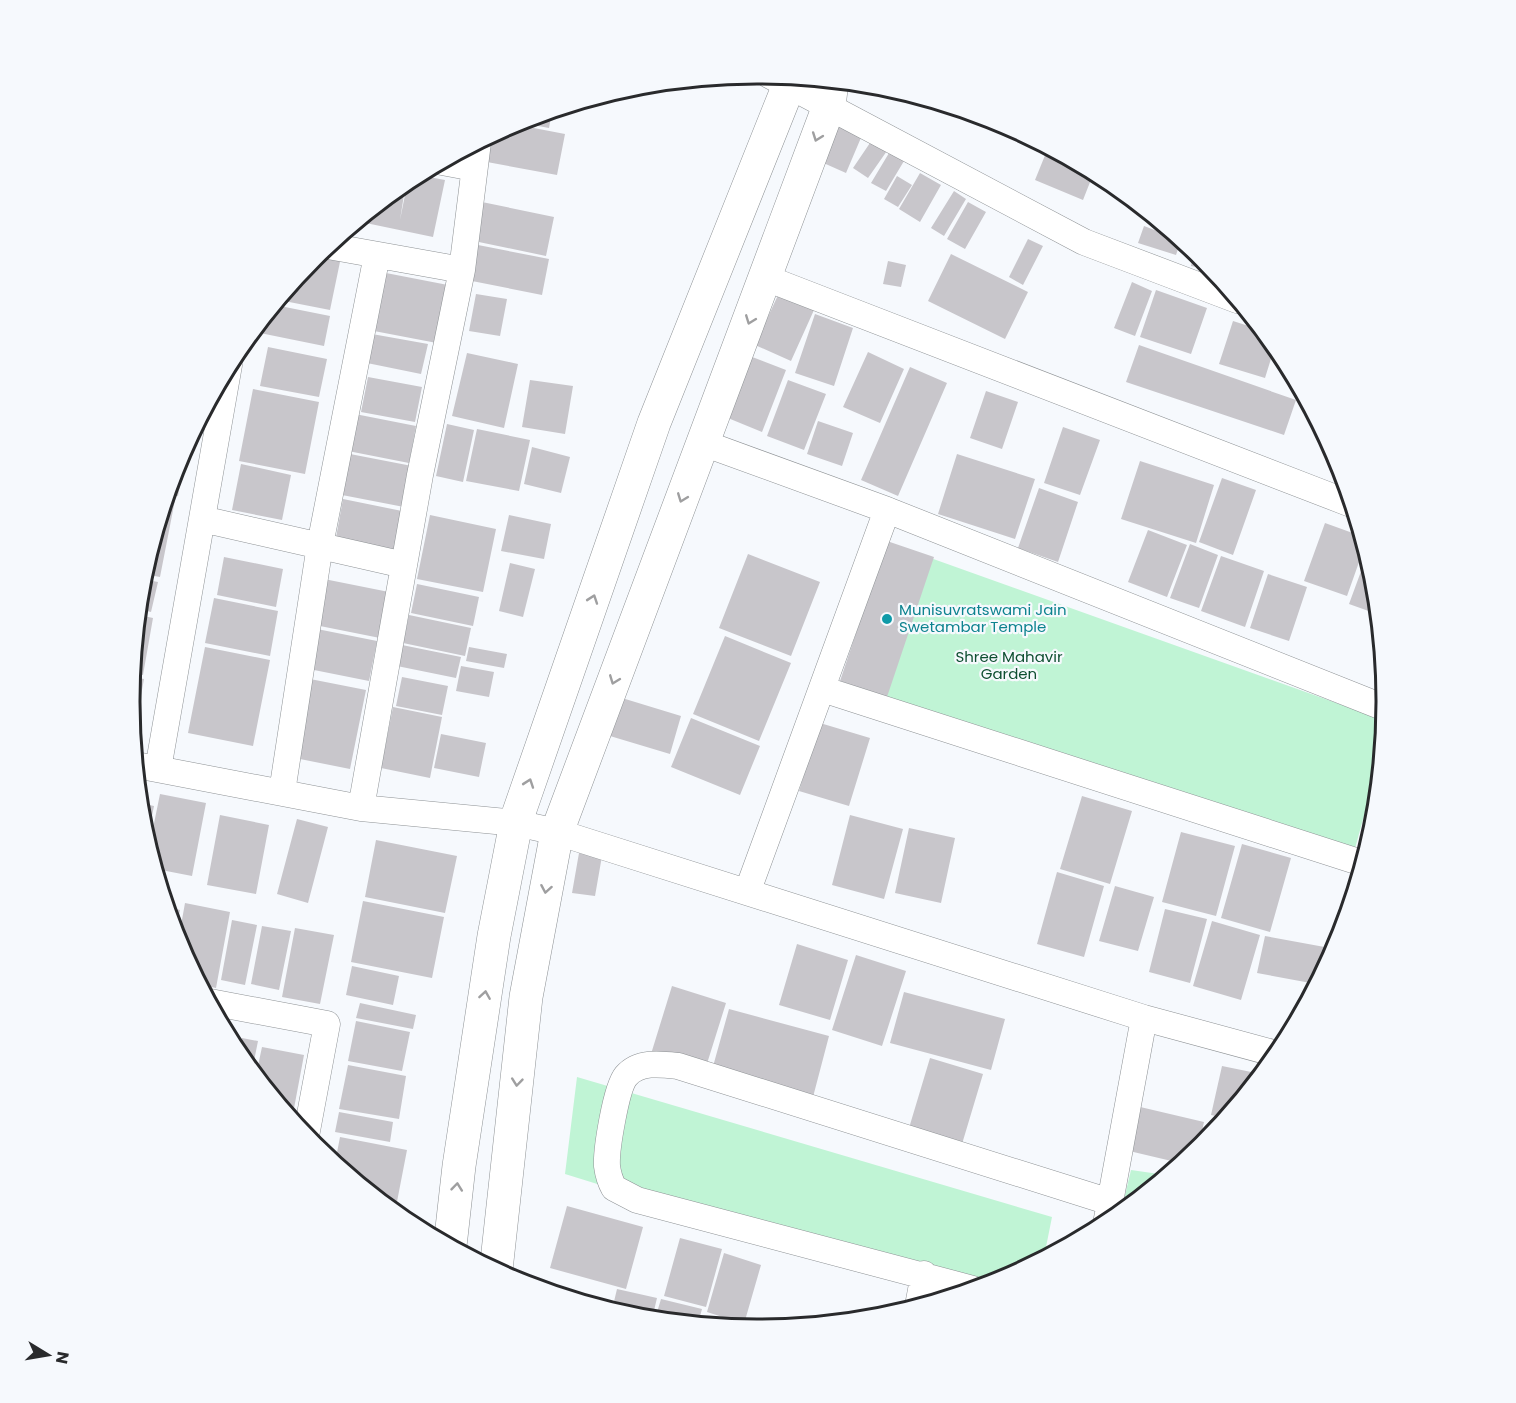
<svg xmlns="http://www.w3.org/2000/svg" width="1516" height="1403" font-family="Poppins,sans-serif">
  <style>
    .green { fill: #c0f4d5 }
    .building { fill: #c8c6cb }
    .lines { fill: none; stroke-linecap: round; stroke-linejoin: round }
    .street-casing { stroke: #8e9295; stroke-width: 27 }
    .secondary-casing { stroke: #8e9295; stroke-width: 34 }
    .street { stroke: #fff; stroke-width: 26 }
    .secondary { stroke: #fff; stroke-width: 33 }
    .oneway { stroke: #9f9fa0 }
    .culture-dot { fill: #0f9aa8; stroke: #f6f9fd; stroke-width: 2 }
    .labels { text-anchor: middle; stroke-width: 4.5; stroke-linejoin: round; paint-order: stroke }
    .culture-label { font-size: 15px; fill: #0d838f; stroke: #f6f9fd; text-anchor: start }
    .park-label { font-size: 15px; fill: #0e4f31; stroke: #f6f9fd }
    .rim { fill: none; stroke: #292a2c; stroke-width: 3 }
  </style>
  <rect width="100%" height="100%" fill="#f6f9fd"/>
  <!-- green -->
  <path class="green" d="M 925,556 L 1384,720 L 1381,753 L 1353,856 L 875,697 Z
    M 577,1077 L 1052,1217 L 1044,1257 L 998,1282 L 955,1295 L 565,1174 Z
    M 1131,1170 L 1166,1175 L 1121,1212 Z"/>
  <!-- building -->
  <path class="building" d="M 552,111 L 549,128 L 517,122 L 518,121 Z
    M 836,122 L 863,133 L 846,173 L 819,161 Z
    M 513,124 L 565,134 L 557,175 L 487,162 L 492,135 Z
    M 874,137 L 889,148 L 868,178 L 853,168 Z
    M 892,148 L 907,156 L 886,191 L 871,183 Z
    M 1048,148 L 1094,172 L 1083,200 L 1035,180 Z
    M 920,173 L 941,185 L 920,222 L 899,209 Z
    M 418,175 L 445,180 L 433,237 L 361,222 L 362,218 L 406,182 L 400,220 L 408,180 Z
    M 897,176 L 912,185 L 898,207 L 884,199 Z
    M 954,191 L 966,199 L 944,236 L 931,228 Z
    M 482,202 L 554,217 L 546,256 L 474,241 Z
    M 968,202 L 986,212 L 965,249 L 947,239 Z
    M 1144,226 L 1181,240 L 1176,255 L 1138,243 Z
    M 1028,239 L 1043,246 L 1023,285 L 1009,277 Z
    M 478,245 L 549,259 L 542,295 L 472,281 Z
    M 1194,251 L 1202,258 L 1212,270 L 1191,266 Z
    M 320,253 L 341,257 L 330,310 L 279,300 Z
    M 951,254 L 1028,292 L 1005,339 L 928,301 Z
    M 888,261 L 906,265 L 901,287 L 883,284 Z
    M 386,273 L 453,286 L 442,344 L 374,331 Z
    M 1132,282 L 1152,291 L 1135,336 L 1114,328 Z
    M 1156,290 L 1207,308 L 1191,354 L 1140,337 Z
    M 779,293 L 814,310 L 791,361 L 755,345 Z
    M 476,294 L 507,299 L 500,336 L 469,331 Z
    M 275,305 L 330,316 L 324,346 L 260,333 L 262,320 Z
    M 815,314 L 853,328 L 834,386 L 795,373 Z
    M 1233,321 L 1261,330 L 1275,346 L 1265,378 L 1219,364 Z
    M 372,334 L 428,344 L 421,374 L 367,363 Z
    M 1139,345 L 1296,400 L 1284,435 L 1126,382 Z
    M 268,347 L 327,359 L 319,397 L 260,386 Z
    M 868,352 L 904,369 L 880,423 L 843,407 Z
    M 467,353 L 518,364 L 504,428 L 452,416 Z
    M 747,355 L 786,370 L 762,432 L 723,416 Z
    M 910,367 L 947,383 L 898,496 L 861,480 Z
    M 368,377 L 422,387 L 415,422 L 361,412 Z
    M 530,380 L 573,386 L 565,434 L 522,427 Z
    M 788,380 L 826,394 L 804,450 L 767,436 Z
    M 253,389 L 319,402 L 305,474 L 239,461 Z
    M 986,391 L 1018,402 L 1002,449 L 970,438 Z
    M 355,414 L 416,426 L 409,463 L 348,451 Z
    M 818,421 L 853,433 L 842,466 L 807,454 Z
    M 447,424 L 474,430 L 463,482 L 436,476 Z
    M 1063,427 L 1100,440 L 1080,495 L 1044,483 Z
    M 477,429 L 530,440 L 519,491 L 466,481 Z
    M 187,444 L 178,496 L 168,494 L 178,461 Z
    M 532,447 L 570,457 L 561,493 L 524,484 Z
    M 350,454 L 412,466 L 404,507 L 342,495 Z
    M 957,454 L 1035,479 L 1015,539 L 938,514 Z
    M 1140,461 L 1214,485 L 1196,543 L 1121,519 Z
    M 241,464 L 291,475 L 282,520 L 232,510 Z
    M 1222,478 L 1256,490 L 1233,555 L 1199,542 Z
    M 1039,488 L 1078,502 L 1058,562 L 1018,548 Z
    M 167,498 L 175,500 L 160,577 L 144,574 Z
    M 343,499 L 402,511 L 393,555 L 335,543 Z
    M 430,515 L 496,529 L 483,592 L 417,579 Z
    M 509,515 L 551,524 L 544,559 L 501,551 Z
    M 1325,523 L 1361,536 L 1364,548 L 1347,596 L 1304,581 Z
    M 1148,530 L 1187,545 L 1167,597 L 1128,582 Z
    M 887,541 L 934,557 L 887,697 L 840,681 Z
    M 1190,544 L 1218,555 L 1199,608 L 1170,598 Z
    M 748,554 L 820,582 L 791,656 L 719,628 Z
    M 1367,555 L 1374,579 L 1377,614 L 1349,604 Z
    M 1221,556 L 1264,571 L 1245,627 L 1201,611 Z
    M 224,557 L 283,569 L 276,607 L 217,595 Z
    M 510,563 L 535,569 L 523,617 L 499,611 Z
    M 1268,574 L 1307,587 L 1289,641 L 1250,628 Z
    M 142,579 L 158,582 L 151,612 L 139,609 Z
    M 324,579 L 389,592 L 380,638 L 315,625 Z
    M 417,584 L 479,597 L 473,626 L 411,613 Z
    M 214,598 L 278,611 L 270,656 L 205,643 Z
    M 139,615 L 153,618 L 143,675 L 133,673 Z
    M 409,615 L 471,628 L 465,656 L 403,643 Z
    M 312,628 L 377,641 L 369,681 L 304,668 Z
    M 725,636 L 791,663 L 759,741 L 693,714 Z
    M 402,645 L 461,657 L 456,678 L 397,666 Z
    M 205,647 L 270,660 L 253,746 L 188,733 Z
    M 469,647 L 507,654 L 504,668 L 466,661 Z
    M 461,666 L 494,672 L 489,697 L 456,691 Z
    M 132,677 L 144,679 L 135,728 L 130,701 Z
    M 402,677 L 448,686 L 442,715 L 396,706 Z
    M 305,678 L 366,690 L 350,769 L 290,757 Z
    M 622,698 L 681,716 L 670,754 L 610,736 Z
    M 393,707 L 442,717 L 430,778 L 381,768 Z
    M 691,718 L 760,746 L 740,795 L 671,767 Z
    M 820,723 L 870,738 L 849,806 L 799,791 Z
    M 441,734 L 486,743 L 479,777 L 434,768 Z
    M 160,794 L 206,803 L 192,876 L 156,869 L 149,848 Z
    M 1082,796 L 1132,811 L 1110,884 L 1060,869 Z
    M 140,803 L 154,806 L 147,840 L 142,824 Z
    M 220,815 L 269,825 L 256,894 L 207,885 Z
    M 850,815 L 903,829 L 884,899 L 832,885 Z
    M 297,819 L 328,827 L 308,903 L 277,894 Z
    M 909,828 L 955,838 L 941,903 L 895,893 Z
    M 1181,832 L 1235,846 L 1216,916 L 1162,902 Z
    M 376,840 L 457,856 L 445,913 L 365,897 Z
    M 1242,844 L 1291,858 L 1270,932 L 1221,918 Z
    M 579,853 L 602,856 L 595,896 L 572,893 Z
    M 1057,872 L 1104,886 L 1084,957 L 1037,944 Z
    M 1115,886 L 1154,897 L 1138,951 L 1099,941 Z
    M 363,901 L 444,917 L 432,978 L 351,962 Z
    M 185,903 L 230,912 L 216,988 L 201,985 L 178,942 Z
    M 167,907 L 180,910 L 175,934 Z
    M 1165,909 L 1207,919 L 1190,983 L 1149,972 Z
    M 232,920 L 257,925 L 245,985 L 221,980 Z
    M 1212,921 L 1260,935 L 1241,1000 L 1193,986 Z
    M 262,926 L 291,931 L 279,990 L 251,984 Z
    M 295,928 L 334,935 L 320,1004 L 282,997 Z
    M 1265,936 L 1330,948 L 1328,962 L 1316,984 L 1257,973 Z
    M 797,944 L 848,960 L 830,1020 L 779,1005 Z
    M 856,955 L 906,971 L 882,1046 L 832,1030 Z
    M 352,966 L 399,976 L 393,1005 L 346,995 Z
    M 672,986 L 726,1003 L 705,1070 L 651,1054 Z
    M 904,992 L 1005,1019 L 991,1070 L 890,1043 Z
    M 360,1003 L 416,1015 L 413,1029 L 356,1018 Z
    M 729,1009 L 829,1036 L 813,1097 L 712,1070 Z
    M 356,1021 L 410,1032 L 402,1071 L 348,1061 Z
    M 242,1038 L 258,1041 L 252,1071 L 239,1054 Z
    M 262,1047 L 304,1055 L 292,1119 L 256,1075 Z
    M 930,1058 L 983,1074 L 962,1144 L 909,1128 Z
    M 348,1065 L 406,1076 L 399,1119 L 339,1109 Z
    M 1222,1066 L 1261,1074 L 1225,1118 L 1211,1115 Z
    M 1136,1106 L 1204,1122 L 1198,1149 L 1180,1163 L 1125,1150 Z
    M 339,1112 L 393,1122 L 390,1142 L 335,1132 Z
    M 1210,1120 L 1221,1122 L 1205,1142 Z
    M 340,1137 L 407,1150 L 395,1212 L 335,1163 Z
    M 567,1206 L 643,1227 L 626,1289 L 550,1268 Z
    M 680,1238 L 722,1249 L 706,1307 L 664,1296 Z
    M 724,1253 L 761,1265 L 744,1324 L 707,1312 Z
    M 617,1289 L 657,1298 L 652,1319 L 612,1310 Z
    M 661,1299 L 702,1309 L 698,1324 L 655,1319 Z"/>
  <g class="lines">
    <!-- street casing -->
    <g class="street-casing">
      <path id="street" d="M 769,75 L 1084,242 L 1237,300
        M 442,162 L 474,168
        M 328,246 L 462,270
        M 766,278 L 1351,504
        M 703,443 L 887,510 L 1385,708
        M 202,519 L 404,565
        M 822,689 L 1362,863
        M 136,765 L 361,808 L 516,823 L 557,832 L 1144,1018 L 1277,1054
        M 158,769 L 229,365
        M 282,792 L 320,545 L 377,255
        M 361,808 L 420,475 L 462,270 L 478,142
        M 748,890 L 887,510
        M 210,1002 L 327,1024 L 306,1136
        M 1106,1224 L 1144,1018
        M 973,1289 L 637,1200 L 614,1188 C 610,1181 608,1174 607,1166 C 606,1150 616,1088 626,1076 C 639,1061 661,1064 678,1066 L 1110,1202
        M 918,1306 L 924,1274"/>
    </g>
    <!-- secondary casing -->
    <g class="secondary-casing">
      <path id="secondary" d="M 450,1246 L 459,1166 L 494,936 L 517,818 L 654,423 L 789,85 L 789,77
        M 496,1270 L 526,997 L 557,832 L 829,106 L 832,81"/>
    </g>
    <!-- street -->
    <use href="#street" class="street"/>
    <!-- secondary -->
    <use href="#secondary" class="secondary"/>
  </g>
  <!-- one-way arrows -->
  <defs><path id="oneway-chevron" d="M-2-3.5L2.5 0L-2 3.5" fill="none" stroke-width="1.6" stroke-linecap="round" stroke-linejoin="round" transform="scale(1.5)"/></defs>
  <g class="oneway">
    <use href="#oneway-chevron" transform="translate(817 137) rotate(110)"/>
    <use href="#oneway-chevron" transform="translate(750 320) rotate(111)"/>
    <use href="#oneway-chevron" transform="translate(682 498) rotate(111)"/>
    <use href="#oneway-chevron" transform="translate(593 599) rotate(-71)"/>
    <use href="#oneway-chevron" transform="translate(614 680) rotate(111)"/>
    <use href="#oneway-chevron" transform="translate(529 783) rotate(-71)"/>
    <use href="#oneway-chevron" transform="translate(546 889) rotate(100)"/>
    <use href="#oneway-chevron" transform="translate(485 995) rotate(-81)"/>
    <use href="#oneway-chevron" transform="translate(517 1082) rotate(96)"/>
    <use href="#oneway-chevron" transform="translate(457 1187) rotate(-84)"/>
  </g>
  <!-- markers -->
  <circle class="culture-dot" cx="887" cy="619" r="6"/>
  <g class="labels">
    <!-- culture labels -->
    <g class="culture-label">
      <text x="899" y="615">Munisuvratswami Jain<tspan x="899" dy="17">Swetambar Temple</tspan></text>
    </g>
    <!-- park labels -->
    <g class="park-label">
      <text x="1009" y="662">Shree Mahavir<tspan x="1009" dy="17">Garden</tspan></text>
    </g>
  </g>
  <!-- crop -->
  <path d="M0 0H1516V1403H0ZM757 84H759A617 617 0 0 1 1376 701V702A617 617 0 0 1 759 1319H757A617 617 0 0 1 140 702V701A617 617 0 0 1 757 84Z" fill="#f6f9fd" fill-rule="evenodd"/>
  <path class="rim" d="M757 84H759A617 617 0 0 1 1376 701V702A617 617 0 0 1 759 1319H757A617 617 0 0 1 140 702V701A617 617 0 0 1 757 84Z"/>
  <!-- north arrow -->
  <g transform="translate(48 1355) rotate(101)" stroke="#f6f9fd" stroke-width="4.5" paint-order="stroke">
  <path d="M0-4.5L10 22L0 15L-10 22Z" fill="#292a2c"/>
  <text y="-9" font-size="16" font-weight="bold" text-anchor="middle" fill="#292a2c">N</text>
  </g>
</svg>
